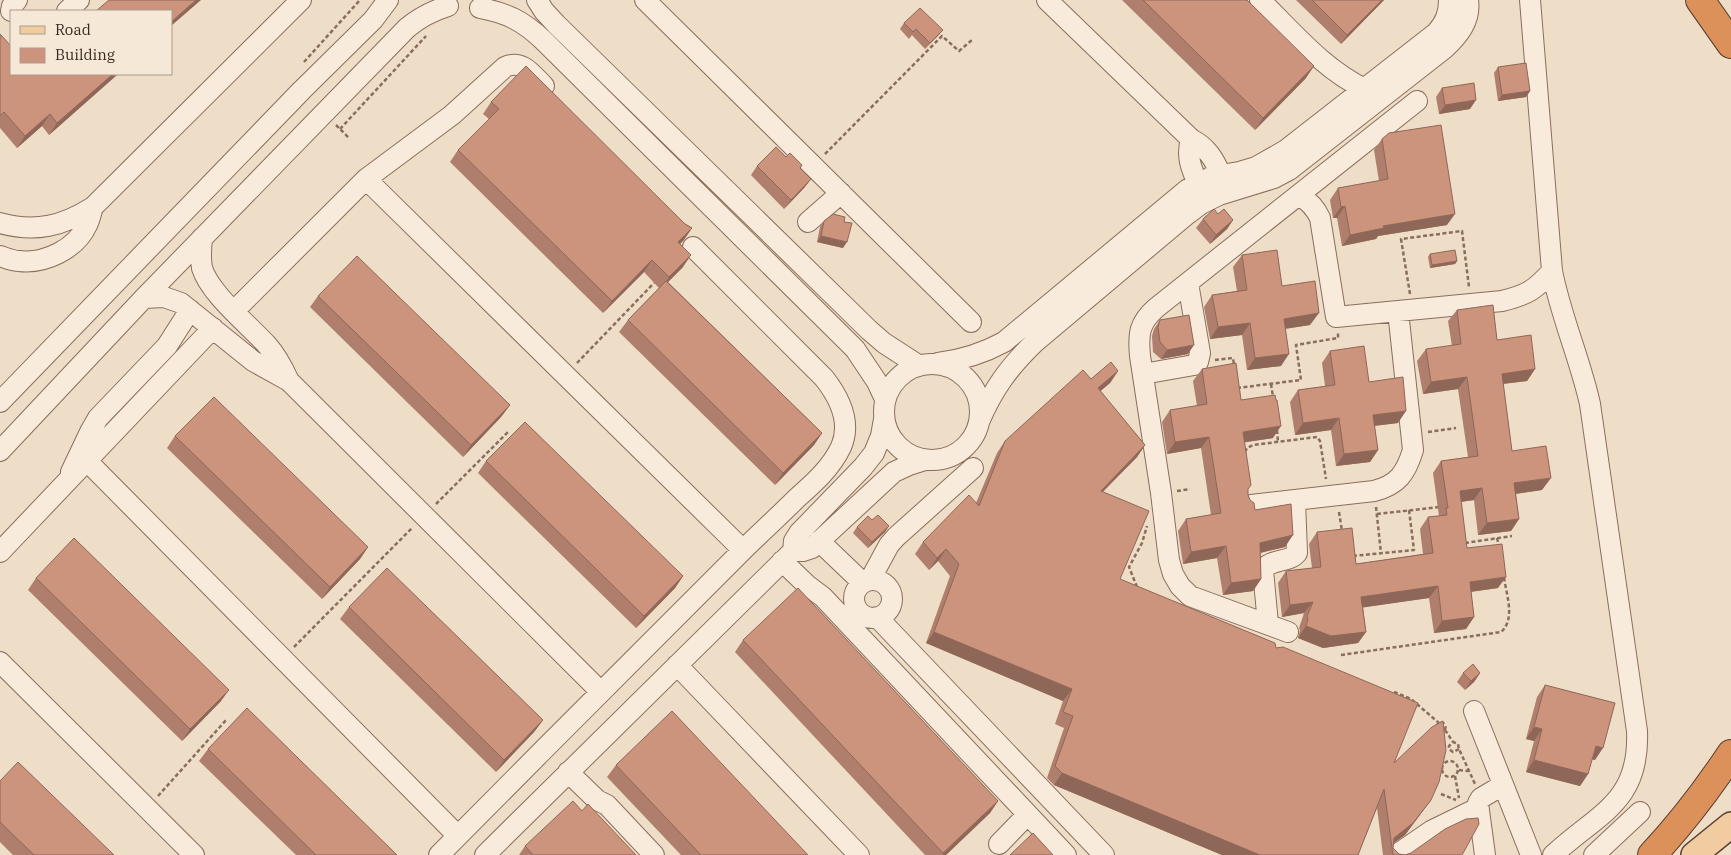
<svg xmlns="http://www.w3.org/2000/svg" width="1731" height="855" font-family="'IBM Plex Serif',serif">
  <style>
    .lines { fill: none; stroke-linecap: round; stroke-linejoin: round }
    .minor-casing { stroke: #8a6e5c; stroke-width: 22 }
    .major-casing { stroke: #583d30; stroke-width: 28 }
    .highway-casing { stroke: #583d30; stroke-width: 30 }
    .path { stroke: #8a6e5c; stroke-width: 2.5; stroke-dasharray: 4 2.5; stroke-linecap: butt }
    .minor { stroke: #f9ebdb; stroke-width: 20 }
    .major { stroke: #f0cca0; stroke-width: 25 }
    .highway { stroke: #dc905a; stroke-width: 28 }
    .wall { fill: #af7e6c }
    .shaded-wall { fill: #8f6758 }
    .building { fill: #cc937d; stroke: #8f6758 }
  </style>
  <rect width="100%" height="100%" fill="#eeddc7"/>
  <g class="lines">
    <!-- minor casing -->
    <g class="minor-casing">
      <path id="minor" d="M 537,0 L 544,11 L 556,24 L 869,330 L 884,343 L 918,365
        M 645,0 L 971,322
        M 1047,0 L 1191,139 C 1207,147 1214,159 1221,175
        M 1260,0 C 1292,31 1324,70 1365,89
        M 1530,0 L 1552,271 C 1561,317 1580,359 1590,404 L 1637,731 C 1640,803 1598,813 1553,855
        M 480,8 C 507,13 523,21 543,40 L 855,349 L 877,382 L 885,399
        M 11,11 L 12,6 L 17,0
        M 67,11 L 79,0
        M 1191,139 C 1186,156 1191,168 1198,184
        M 366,179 L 743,550
        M 1299,195 C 1309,201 1315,207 1320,218 L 1336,317 L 1502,301 C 1527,295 1535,290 1552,271
        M 808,222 L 841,193
        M 0,223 C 35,233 63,226 93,207 L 301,0
        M 202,238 C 201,248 200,258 202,268 C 210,294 248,324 267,345 C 276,355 283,368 289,381 L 601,692
        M 0,256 C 6,258 13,261 19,261 C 45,264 76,249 87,225 C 90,219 91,213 93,207
        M 144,298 L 164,297 L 181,303 L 253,361 L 289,381
        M 234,311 L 366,179 L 452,115 L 505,67 C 522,59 532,74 544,86
        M 938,363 C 962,360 982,354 1004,342 L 1188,189 L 1209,178 L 1221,175 L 1239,172 L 1256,167 L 1286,150 L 1436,33 C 1445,23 1449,14 1449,0
        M884 412a48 48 0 1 1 96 0a48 48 0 1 1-96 0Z
        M 1143,374 L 1194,365 L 1198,362 L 1200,353 L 1188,283
        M 0,402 L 302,90 L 373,20 L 388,0
        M 979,422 C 993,389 1009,367 1035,342 L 1185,216 L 1201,204 L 1219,195 L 1274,178 L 1289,170 L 1445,48 C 1459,35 1471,20 1468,0
        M 0,451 L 144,298 L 407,28 C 420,17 432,11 448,6
        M 88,462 L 458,836
        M 71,472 L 90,432 L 98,418 L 167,346 L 190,310
        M 1251,505 L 1374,491 C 1398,485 1406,473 1413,450 L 1398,311
        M 819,541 L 863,583
        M 793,551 L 803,551 L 812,548 L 894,472 L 909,465 L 925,460
        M 0,552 L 213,328
        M 782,561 L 807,585 L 823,597 L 1066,855
        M 870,580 L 889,545 L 896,537 L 973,468
        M854 599a19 19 0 1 1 38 0a19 19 0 1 1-38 0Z
        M 877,617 L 1104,855
        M 1268,624 L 1263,570 C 1271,558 1289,563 1297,553 L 1295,501
        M 1288,632 L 1190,596 L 1180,586 L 1173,574 L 1169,560 L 1161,493 L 1140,356 C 1138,334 1139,323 1156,308 L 1417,101
        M 0,662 L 194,855
        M 677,665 L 859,855
        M 1474,711 L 1531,855
        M 568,772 L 597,800 L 607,805 L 654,855
        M 999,844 L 1027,815
        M 439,855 C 539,754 639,654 740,553 C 759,534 778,517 797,498 C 814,483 831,468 841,447 C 852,422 839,397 824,378 L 693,247
        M 485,855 L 793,551 L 794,541 L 799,533 L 863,467 L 874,453 L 881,436 L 884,419
        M 1396,855 L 1431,831 L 1478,808
        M 1485,855 L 1478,803 L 1481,798 L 1503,785
        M 1594,855 L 1640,812"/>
    </g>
    <!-- major casing -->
    <g class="major-casing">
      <path id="major" d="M 1694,855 L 1731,825"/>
    </g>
    <!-- highway casing -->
    <g class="highway-casing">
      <path id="highway" d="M 1700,0 L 1731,44
        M 1652,855 C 1681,824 1707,790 1731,754"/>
    </g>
    <!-- path -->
    <path class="path" d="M 304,62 L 360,0
      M 336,125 L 349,138
      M 340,129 L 426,36
      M 825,154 L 942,36 L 959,51 L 972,40
      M 1410,294 L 1401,239 L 1462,231 L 1469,287
      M 1215,360 L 1233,358 L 1234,365
      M 577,363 L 654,283
      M 1271,384 L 1273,397
      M 1237,388 L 1301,380 L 1296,345 L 1338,338 L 1338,333
      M 1277,430 L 1278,442
      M 1428,432 L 1456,428
      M 1245,452 L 1247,448 L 1253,445 L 1317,437 L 1320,441 L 1326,479
      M 1177,491 L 1190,489
      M 436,504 L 508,432
      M 1376,507 L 1381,553
      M 1339,512 L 1342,531
      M 1377,514 L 1440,507
      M 1497,538 L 1499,546
      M 1465,543 L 1512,536
      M 1353,556 L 1414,550 L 1409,510
      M 1137,587 L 1129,567 L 1142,543 L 1147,526
      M 294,647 L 413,527
      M 1341,655 L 1501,632 C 1516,619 1506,594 1504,577
      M 1394,692 L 1411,699 L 1439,723
      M1436.5 727a4.5 4.5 0 1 1 9 0a4.5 4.5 0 1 1-9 0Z
      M 1445,730 L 1453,742
      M 1459,749 L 1453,752 L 1449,749 L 1449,746 L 1453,742 L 1458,744 L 1459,749 L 1475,784
      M1442 769a8 8 0 1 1 16 0a8 8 0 1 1-16 0Z
      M 1459,770 L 1469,771
      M 1455,776 L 1459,798
      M 1441,794 L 1456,800
      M 158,796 L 227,719"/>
    <!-- minor -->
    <use href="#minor" class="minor"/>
    <!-- major -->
    <use href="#major" class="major"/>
    <!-- highway -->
    <use href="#highway" class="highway"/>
  </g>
  <!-- wall -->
  <path class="wall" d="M 1122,0 L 1247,0 L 1306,78 L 1255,130 Z
    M 1296,0 L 1384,0 L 1341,44 Z
    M 904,23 L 943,30 L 938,36 L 925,49 L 912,35 L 909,39 L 900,29 Z
    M 0,34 L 11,74 L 118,74 L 49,135 L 42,126 L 17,148 L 0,128 Z
    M 1498,67 L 1530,91 L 1526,97 L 1498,101 L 1494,73 Z
    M 1442,88 L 1470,109 L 1439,114 L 1436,97 Z
    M 491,102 L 692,228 L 680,244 L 683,267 L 668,282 L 822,433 L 814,445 L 775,485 L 619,332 L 628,320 L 659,288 L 644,272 L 603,313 L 450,162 L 458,150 L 489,119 L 483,114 Z
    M 1382,139 L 1447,225 L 1378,236 L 1376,239 L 1342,246 L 1337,218 L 1333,218 L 1330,200 L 1338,188 L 1379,181 L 1374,150 Z
    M 786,157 L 802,165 L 800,169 L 811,179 L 804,188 L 784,209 L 751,175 L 757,166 Z
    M 1218,214 L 1233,220 L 1227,229 L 1210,244 L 1196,228 L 1203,219 Z
    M 824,221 L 843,248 L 817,242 L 820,227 Z
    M 1430,254 L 1457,261 L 1455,264 L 1430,268 L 1428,257 Z
    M 1242,255 L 1282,286 L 1310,325 L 1285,329 L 1281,366 L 1247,370 L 1242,335 L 1210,339 L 1204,307 L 1212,295 L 1237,291 L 1233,267 Z
    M 318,296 L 510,405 L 501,417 L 463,457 L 310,307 Z
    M 1457,310 L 1535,369 L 1527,381 L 1503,384 L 1512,451 L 1542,490 L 1516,494 L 1519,519 L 1511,531 L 1478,535 L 1474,500 L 1461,502 L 1467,548 L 1498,588 L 1471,592 L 1474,617 L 1466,629 L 1434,633 L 1429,598 L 1363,607 L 1366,632 L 1358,643 L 1323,648 L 1298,638 L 1300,630 L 1299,628 L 1304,613 L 1282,617 L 1278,583 L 1286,571 L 1312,568 L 1309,544 L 1317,532 L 1356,564 L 1423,554 L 1420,529 L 1428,517 L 1439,516 L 1433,473 L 1441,461 L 1468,457 L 1458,389 L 1423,394 L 1417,361 L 1426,349 L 1452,346 L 1448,321 Z
    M 1160,320 L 1188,354 L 1161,359 L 1153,352 L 1152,336 L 1154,329 Z
    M 1330,351 L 1369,382 L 1398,423 L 1374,426 L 1378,450 L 1370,462 L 1336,466 L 1331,430 L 1295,435 L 1290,402 L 1298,390 L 1325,386 L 1322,363 Z
    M 1202,369 L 1241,400 L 1273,438 L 1244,442 L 1248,489 L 1248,495 L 1255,510 L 1285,547 L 1260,553 L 1261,579 L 1253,591 L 1223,595 L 1217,558 L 1183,564 L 1178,531 L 1186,519 L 1211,515 L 1201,448 L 1167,454 L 1162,422 L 1170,410 L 1197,406 L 1193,381 Z
    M 1118,371 L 1110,383 L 1100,391 L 1145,445 L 1137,457 L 1103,492 L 1120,579 L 1276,648 L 1431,800 L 1405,835 L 1394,843 L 1393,848 L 1399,854 L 1405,855 L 1462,855 L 1383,855 L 1377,808 L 1358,855 L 1222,855 L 1054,785 L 1047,778 L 1064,728 L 1055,724 L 1063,701 L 926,643 L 950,576 L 938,561 L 929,570 L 915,554 L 923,542 L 976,503 L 997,453 L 1005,441 L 1091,379 Z
    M 175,436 L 368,547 L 360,559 L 322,599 L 167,448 Z
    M 486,461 L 683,576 L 675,588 L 636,628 L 478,473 Z
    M 872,520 L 889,526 L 885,532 L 868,548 L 853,533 L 857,527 Z
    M 36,578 L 221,701 L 182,741 L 28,590 Z
    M 349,607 L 543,720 L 534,732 L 496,772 L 340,619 Z
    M 743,640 L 998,801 L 990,813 L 946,855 L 925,855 L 735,652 Z
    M 1463,673 L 1480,673 L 1474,682 L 1465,690 L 1457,682 Z
    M 1545,685 L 1595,760 L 1592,759 L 1588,774 L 1580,786 L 1526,772 L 1534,741 L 1526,739 L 1537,697 Z
    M 208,749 L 397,855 L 296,855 L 199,761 Z
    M 616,765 L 808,855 L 681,855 L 607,777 Z
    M 0,781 L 114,855 L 13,855 L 0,842 Z
    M 582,811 L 636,855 L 519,855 L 525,846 Z"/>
  <!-- shaded-wall -->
  <path class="shaded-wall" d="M 196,0 L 201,0 L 171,26 L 171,22 Z
    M 1382,0 L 1384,0 L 1341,44 L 1347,35 Z
    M 1314,66 L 1306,78 L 1255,130 L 1263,118 Z
    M 113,74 L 118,74 L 49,135 L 57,123 Z
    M 1530,91 L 1526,97 L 1498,101 L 1502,95 Z
    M 1476,100 L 1470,109 L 1439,114 L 1445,105 Z
    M 50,114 L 42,126 L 17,148 L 25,136 Z
    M 811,179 L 804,188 L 784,209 L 791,200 Z
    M 1345,206 L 1337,218 L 1333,218 L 1341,207 Z
    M 1455,214 L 1447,225 L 1378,236 L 1376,239 L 1342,246 L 1350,235 L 1383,226 Z
    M 1233,220 L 1227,229 L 1210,244 L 1216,235 Z
    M 692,228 L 684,240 L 670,254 L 678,242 Z
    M 821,236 L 847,242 L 843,248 L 817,242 Z
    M 691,255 L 683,267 L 661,289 L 669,277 Z
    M 652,260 L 644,272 L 603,313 L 612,301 Z
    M 1457,261 L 1455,264 L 1430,268 L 1432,265 Z
    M 1319,313 L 1310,325 L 1276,330 L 1284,319 Z
    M 1250,323 L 1242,335 L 1210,339 L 1218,327 Z
    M 1194,345 L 1188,354 L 1161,359 L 1167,350 Z
    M 1289,354 L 1281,366 L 1247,370 L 1255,358 Z
    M 1535,369 L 1527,381 L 1493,385 L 1502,374 Z
    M 1118,371 L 1110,383 L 1090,400 L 1098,388 Z
    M 1467,377 L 1458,389 L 1423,394 L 1431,382 Z
    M 510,405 L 501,417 L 463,457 L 471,445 Z
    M 1406,411 L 1398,423 L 1364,427 L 1373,415 Z
    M 1339,418 L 1331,430 L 1295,435 L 1303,423 Z
    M 1281,426 L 1273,438 L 1234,444 L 1243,432 Z
    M 822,433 L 814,445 L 775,485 L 783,473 Z
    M 1209,437 L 1201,448 L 1167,454 L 1175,442 Z
    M 1145,445 L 1137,457 L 1092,502 L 1101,491 Z
    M 1378,450 L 1370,462 L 1336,466 L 1344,454 Z
    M 1551,478 L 1542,490 L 1506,495 L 1514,483 Z
    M 1482,488 L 1474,500 L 1452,503 L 1460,491 Z
    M 1519,519 L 1511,531 L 1478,535 L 1487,523 Z
    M 889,526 L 885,532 L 868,548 L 872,542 Z
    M 1293,535 L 1285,547 L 1251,555 L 1260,543 Z
    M 1226,546 L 1217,558 L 1183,564 L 1191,552 Z
    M 368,547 L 360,559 L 322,599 L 330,587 Z
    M 946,549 L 938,561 L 929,570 L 937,558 Z
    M 683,576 L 675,588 L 636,628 L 644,616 Z
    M 1506,577 L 1498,588 L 1461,593 L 1470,582 Z
    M 1261,579 L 1253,591 L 1223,595 L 1231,583 Z
    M 1438,586 L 1429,598 L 1353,609 L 1361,597 Z
    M 1313,602 L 1304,613 L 1282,617 L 1290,605 Z
    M 1474,617 L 1466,629 L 1434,633 L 1442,621 Z
    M 1306,626 L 1366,632 L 1358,643 L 1323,648 L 1298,638 Z
    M 934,632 L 1072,689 L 1063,701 L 926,643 Z
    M 1480,673 L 1474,682 L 1465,690 L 1471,681 Z
    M 229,690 L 221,701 L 182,741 L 190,729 Z
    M 543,720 L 534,732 L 496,772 L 504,760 Z
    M 1534,727 L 1542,729 L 1534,741 L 1526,739 Z
    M 1596,746 L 1603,748 L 1595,760 L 1587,758 Z
    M 1534,760 L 1588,774 L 1580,786 L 1526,772 Z
    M 1062,773 L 1260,855 L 1222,855 L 1054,785 Z
    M 1431,800 L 1405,835 L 1392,844 L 1394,838 Z
    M 998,801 L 990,813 L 946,855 L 942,855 Z"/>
  <!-- building -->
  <path class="building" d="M 109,0 L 196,0 L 171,22 L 171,11 L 96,11 Z
    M 1143,0 L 1247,0 L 1314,66 L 1263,118 Z
    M 1312,0 L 1382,0 L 1347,35 Z
    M 920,8 L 943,30 L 930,43 L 916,29 L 913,32 L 904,23 Z
    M 0,34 L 11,46 L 11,74 L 113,74 L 57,123 L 50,114 L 25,136 L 4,112 L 0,116 Z
    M 1526,63 L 1530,91 L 1502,95 L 1498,67 Z
    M 526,66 L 685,224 L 692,228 L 678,242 L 691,255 L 669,277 L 652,260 L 612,301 L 458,150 L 499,109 L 491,102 Z
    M 1474,83 L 1476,100 L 1445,105 L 1442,88 Z
    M 1441,125 L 1455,214 L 1383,226 L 1384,228 L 1350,235 L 1345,206 L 1341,207 L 1338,188 L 1388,179 L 1382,139 L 1389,133 Z
    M 776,147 L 786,157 L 790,153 L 802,165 L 800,168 L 811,179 L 791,200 L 757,166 Z
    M 1214,209 L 1218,214 L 1224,209 L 1233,220 L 1216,235 L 1203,219 Z
    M 833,214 L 845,217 L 844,222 L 852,223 L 847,242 L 821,236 L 824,221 Z
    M 1277,250 L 1282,286 L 1315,281 L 1319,313 L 1284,319 L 1289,354 L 1255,358 L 1250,323 L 1218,327 L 1212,295 L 1247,290 L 1242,255 Z
    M 1455,250 L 1457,261 L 1432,265 L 1430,254 Z
    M 357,256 L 510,405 L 471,445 L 318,296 Z
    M 666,281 L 822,433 L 783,473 L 628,320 Z
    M 1493,305 L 1497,340 L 1531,335 L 1535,369 L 1502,374 L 1512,451 L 1546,446 L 1551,478 L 1514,483 L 1519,519 L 1487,523 L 1482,488 L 1460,491 L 1467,548 L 1502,544 L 1506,577 L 1470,582 L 1474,617 L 1442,621 L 1438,586 L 1361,597 L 1366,632 L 1331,636 L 1306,626 L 1308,619 L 1307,616 L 1313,602 L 1290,605 L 1286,571 L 1321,567 L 1317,532 L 1352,528 L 1356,564 L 1433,553 L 1428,517 L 1447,515 L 1446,508 L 1448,508 L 1441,461 L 1478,456 L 1467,377 L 1431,382 L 1426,349 L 1461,344 L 1457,310 Z
    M 1189,315 L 1194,345 L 1167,350 L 1160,342 L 1158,327 L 1160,320 Z
    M 1364,346 L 1369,382 L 1403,377 L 1406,411 L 1373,415 L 1378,450 L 1344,454 L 1339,418 L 1303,423 L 1298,390 L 1335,385 L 1330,351 Z
    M 1111,362 L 1118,371 L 1098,388 L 1145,445 L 1101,491 L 1149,511 L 1120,579 L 1275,643 L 1276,648 L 1283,647 L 1418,703 L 1394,763 L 1432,727 L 1443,721 L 1446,750 L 1439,782 L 1431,800 L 1413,823 L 1394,838 L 1393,848 L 1399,854 L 1405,855 L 1411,853 L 1445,829 L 1466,819 L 1478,818 L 1479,824 L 1467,846 L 1462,855 L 1393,855 L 1384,789 L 1358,855 L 1260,855 L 1062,773 L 1055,766 L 1073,716 L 1063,712 L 1072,689 L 934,632 L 959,564 L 946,549 L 937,558 L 923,542 L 969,495 L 979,506 L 1005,441 L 1083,370 L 1091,379 Z
    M 1236,363 L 1241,400 L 1275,395 L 1276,400 L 1277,400 L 1281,426 L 1243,432 L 1251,485 L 1248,489 L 1248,495 L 1250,500 L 1254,503 L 1255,510 L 1291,504 L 1293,535 L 1260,543 L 1261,579 L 1231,583 L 1226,546 L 1191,552 L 1186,519 L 1221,513 L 1209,437 L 1175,442 L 1170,410 L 1207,404 L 1202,369 Z
    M 214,397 L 368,547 L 330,587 L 175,436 Z
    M 525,422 L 683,576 L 644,616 L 486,461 Z
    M 878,515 L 889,526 L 872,542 L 857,527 L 868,516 L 872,520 Z
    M 74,538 L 229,690 L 190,729 L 36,578 Z
    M 387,568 L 543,720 L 504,760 L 349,607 Z
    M 798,588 L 998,801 L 943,853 L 743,640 Z
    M 1473,664 L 1480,673 L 1471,681 L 1463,673 Z
    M 1545,685 L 1615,703 L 1603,748 L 1596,746 L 1588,774 L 1534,760 L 1542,729 L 1534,727 Z
    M 247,708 L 397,855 L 316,855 L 208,749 Z
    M 672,711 L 808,855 L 701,855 L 616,765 Z
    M 18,762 L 114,855 L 34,855 L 0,822 L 0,781 Z
    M 573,801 L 582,811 L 588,804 L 636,855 L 533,855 L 525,846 Z
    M 1033,833 L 1053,855 L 1010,855 Z"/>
  <!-- legend -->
  <rect x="10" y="10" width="162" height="65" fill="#f6e8d7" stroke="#ab9c8e"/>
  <rect x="20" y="26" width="25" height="8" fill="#f0cca0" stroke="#ab9c8e"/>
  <text x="55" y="35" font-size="15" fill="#3b2920">Road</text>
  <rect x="20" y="48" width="25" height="15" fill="#cc937d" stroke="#ab9c8e"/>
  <text x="55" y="60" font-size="15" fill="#3b2920">Building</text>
</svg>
